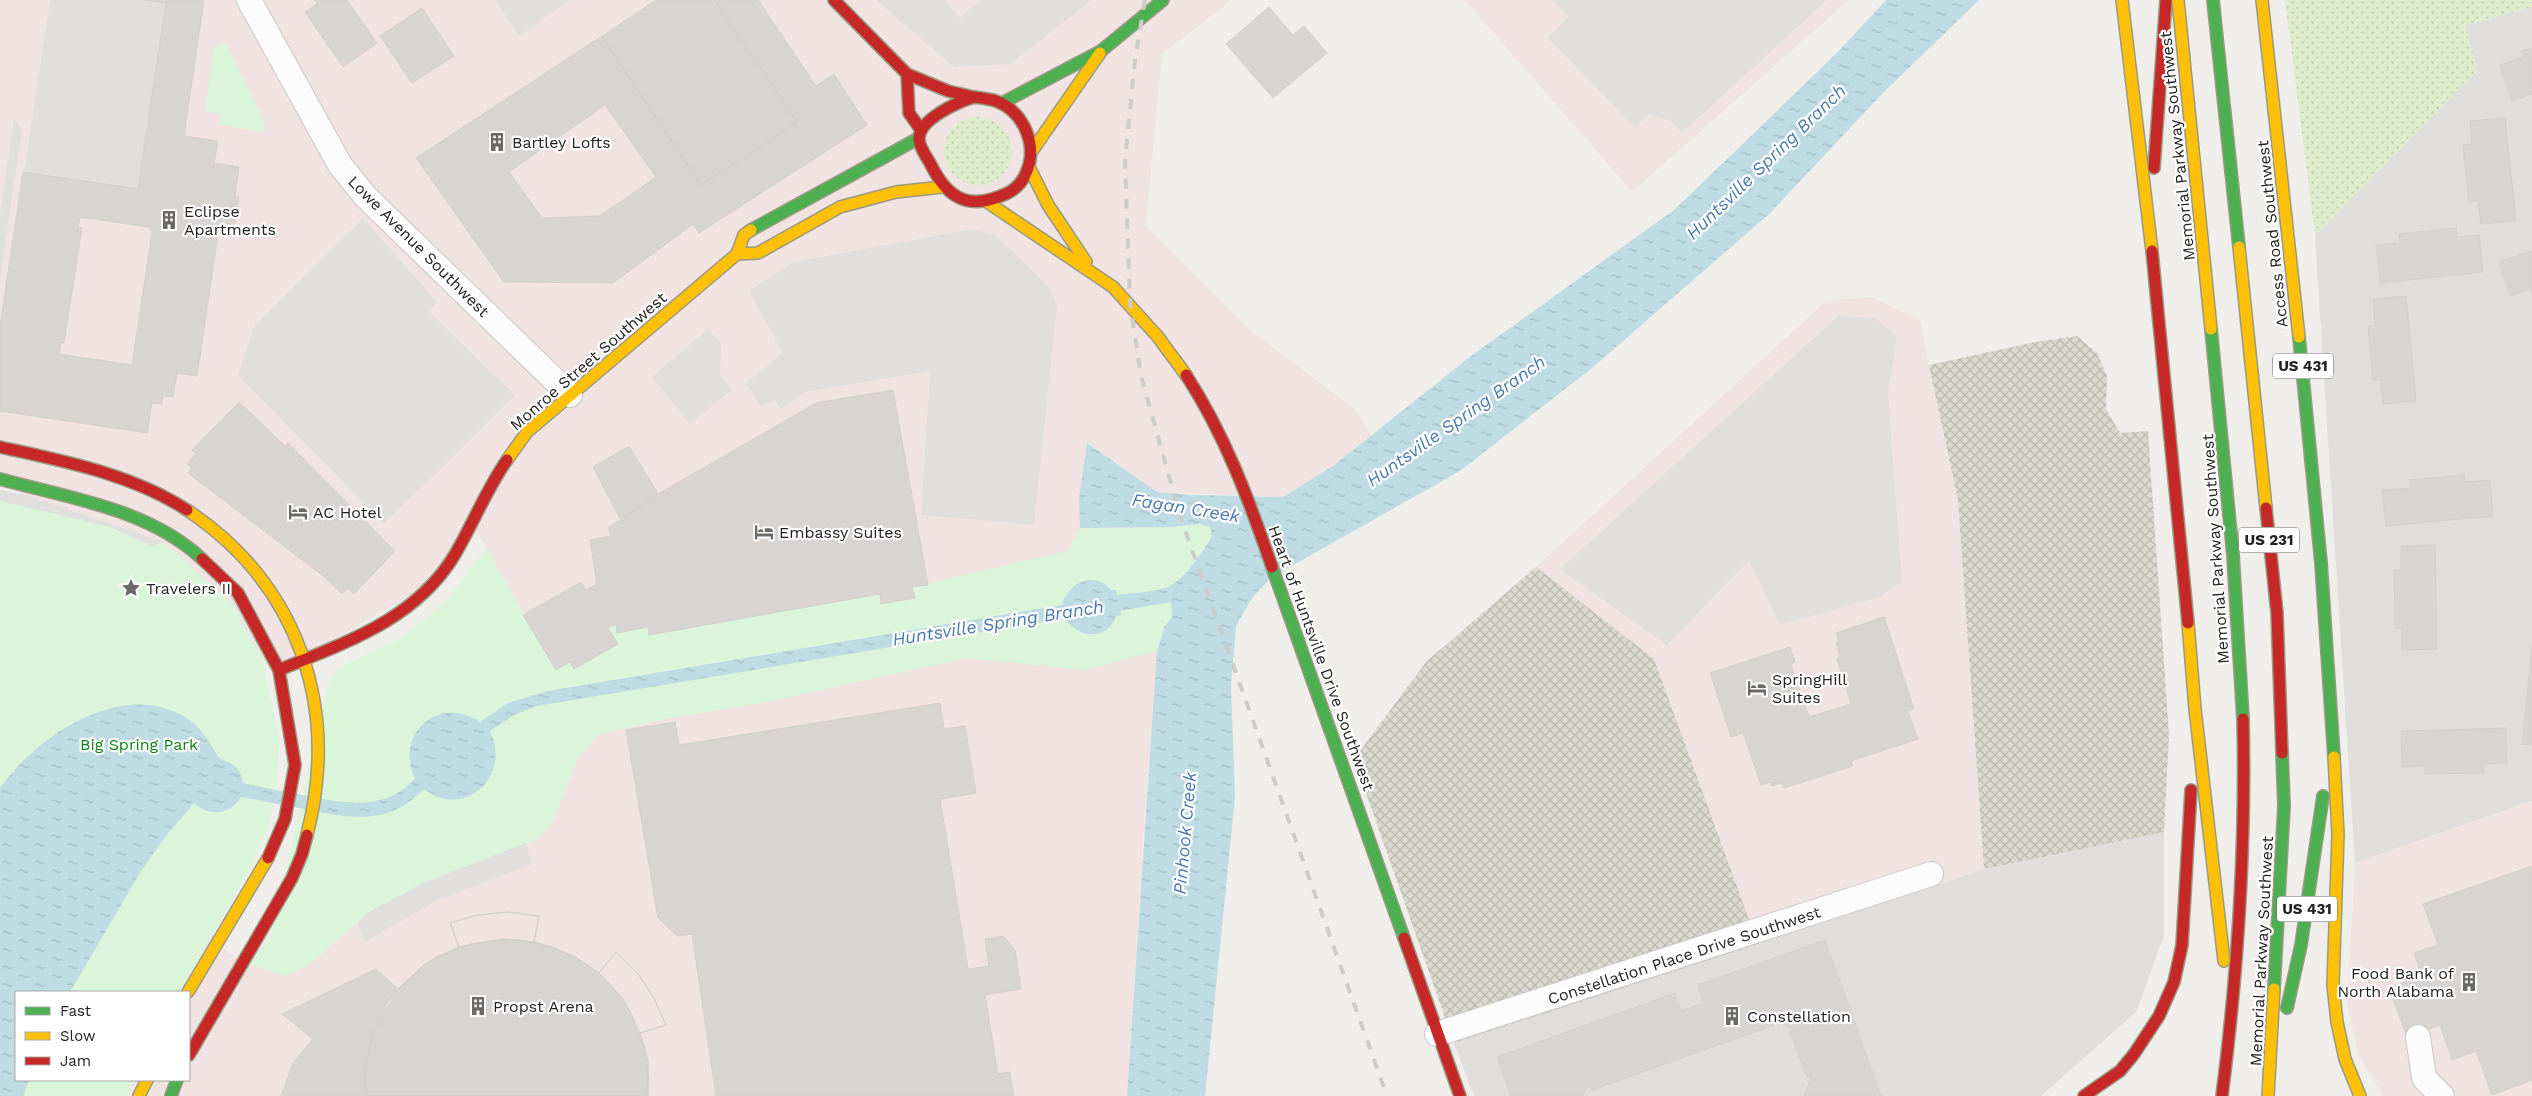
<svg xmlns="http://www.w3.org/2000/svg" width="2532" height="1096" font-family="'Work Sans',sans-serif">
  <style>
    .residential { fill: #dfdedc }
    .commercial { fill: #f1e3e1 }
    .construction { fill: url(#construction-cross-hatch) }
    .grass { fill: url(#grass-dots) }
    .park { fill: #daf5da }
    .parking { fill: #e0dfde }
    .water { fill: url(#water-ripples) }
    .building { fill: #d7d4d2; stroke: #d3d0cc; fill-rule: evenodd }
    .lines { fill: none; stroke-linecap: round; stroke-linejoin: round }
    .street-casing { stroke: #c9c8c7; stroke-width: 26 }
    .fast-casing { stroke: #999a82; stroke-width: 14 }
    .slow-casing { stroke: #999a82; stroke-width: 14 }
    .jam-casing { stroke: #999a82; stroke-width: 14 }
    .street { stroke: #fdfcfc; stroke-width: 24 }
    .fast { stroke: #4caf50; stroke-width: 11 }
    .slow { stroke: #ffc107; stroke-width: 11 }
    .jam { stroke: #c62828; stroke-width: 11 }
    .rail { stroke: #ccc; stroke-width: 4; stroke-dasharray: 10 10; stroke-linecap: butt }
    .labels { text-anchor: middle; stroke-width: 4.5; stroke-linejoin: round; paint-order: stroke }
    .shield { fill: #fff; stroke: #646464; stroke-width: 1 }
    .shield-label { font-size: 15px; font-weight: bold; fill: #222 }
    .poi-label { font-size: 16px; fill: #222; stroke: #fff; text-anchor: start }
    .street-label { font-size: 16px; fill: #222; stroke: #fff }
    .park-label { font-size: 16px; fill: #0c8416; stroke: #fff }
    .water-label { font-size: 18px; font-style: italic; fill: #4a7aab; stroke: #fff }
  </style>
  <defs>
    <pattern id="construction-cross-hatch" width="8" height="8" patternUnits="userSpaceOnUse" patternTransform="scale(1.25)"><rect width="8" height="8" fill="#d9d9cd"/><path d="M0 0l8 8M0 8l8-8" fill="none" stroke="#babab0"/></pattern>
    <pattern id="grass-dots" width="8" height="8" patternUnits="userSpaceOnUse" patternTransform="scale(1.25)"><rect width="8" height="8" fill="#ddeccb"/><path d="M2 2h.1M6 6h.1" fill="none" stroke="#bdcaae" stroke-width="1.8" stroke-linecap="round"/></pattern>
    <pattern id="water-ripples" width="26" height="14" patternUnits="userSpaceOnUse" patternTransform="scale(1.25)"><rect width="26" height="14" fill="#bfdbe3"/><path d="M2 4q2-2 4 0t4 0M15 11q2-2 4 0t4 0" fill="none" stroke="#a4bcc2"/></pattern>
  </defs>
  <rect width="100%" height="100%" fill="#f0eeeb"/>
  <!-- residential -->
  <path class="residential" d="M 2532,7 L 2532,801 L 2355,863 L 2315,235 L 2478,70 L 2464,26 Z
    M 2164,832 L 2164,936 L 2136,1012 L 2041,1096 L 1474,1096 L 1454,1043 L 1984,869 Z"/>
  <!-- commercial -->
  <path class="commercial" d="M 0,0 L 1232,0 L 1162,54 L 1146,225 L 1254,333 L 1355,409 L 1371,435 L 1333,466 L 1283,497 L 1157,492 L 1088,443 L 1079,498 L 1171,527 L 1147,780 L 1127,1096 L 128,1096 L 133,1080 L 189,1080 L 189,992 L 207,940 L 250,964 L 307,967 L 367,913 L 552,823 L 577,760 L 598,735 L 651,722 L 647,627 L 617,633 L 615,624 L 618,644 L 574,669 L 556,670 L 477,531 L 435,582 L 279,670 L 0,479 Z
    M 1465,0 L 1849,0 L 1632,192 Z
    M 1871,297 L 1920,320 L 1958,500 L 1984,869 L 1758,944 L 1654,659 L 1536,567 L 1826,301 Z
    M 2532,801 L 2532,1096 L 2383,1096 L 2358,1054 L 2347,1004 L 2355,863 Z"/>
  <!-- construction -->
  <path class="construction" d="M 2077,336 L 2097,353 L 2107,376 L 2106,409 L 2120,433 L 2148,431 L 2169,735 L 2164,832 L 1984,869 L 1958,500 L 1929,365 L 2035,342 Z
    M 1536,567 L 1654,659 L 1758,944 L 1454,1043 L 1354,759 L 1426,662 Z"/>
  <!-- grass -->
  <path class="grass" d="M 2285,0 L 2532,0 L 2532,7 L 2464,26 L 2478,70 L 2315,235 Z
    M944 151a34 34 0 1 1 68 0a34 34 0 1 1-68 0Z"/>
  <!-- park -->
  <path class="park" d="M 225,42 L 264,121 L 263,132 L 219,125 L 221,114 L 205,111 L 214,47 Z
    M 0,490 L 164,542 L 233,605 L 262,659 L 279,736 L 277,778 L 269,824 L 253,864 L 179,992 L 16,992 L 16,1080 L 133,1080 L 128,1096 L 0,1096 Z
    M 1200,524 L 1210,527 L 1212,536 L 1190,568 L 1169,587 L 1172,617 L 1165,626 L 1157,651 L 1085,670 L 967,658 L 766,702 L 651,722 L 598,735 L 577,760 L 552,823 L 539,838 L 367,913 L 307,967 L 284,976 L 250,964 L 271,936 L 326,694 C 328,688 330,678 335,673 C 349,658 385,649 402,636 C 418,624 435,612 449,597 C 462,583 474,558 488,550 L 555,670 L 570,662 L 574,669 L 617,644 L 608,628 L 616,624 L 618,633 L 648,627 L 649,635 L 880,594 L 882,604 L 914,598 L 912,587 L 1067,551 L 1080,528 L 1171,527 Z"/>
  <!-- parking -->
  <path class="parking" d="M 50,0 L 144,0 L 166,3 L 138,189 L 24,172 Z
    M 495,0 L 570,0 L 519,36 Z
    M 876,0 L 944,0 L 960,18 L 980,0 L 1090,0 L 1087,4 L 1010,64 L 954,67 Z
    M 1553,0 L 1827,0 L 1682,133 L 1670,120 L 1649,114 L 1635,128 L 1548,38 L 1569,16 Z
    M 2532,103 L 2532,212 L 2515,109 Z
    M 14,119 L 22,131 L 0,280 L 0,214 Z
    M 363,218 L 437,302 L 429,312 L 515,395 L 384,524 L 238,375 L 255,325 Z
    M 973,229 L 995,235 L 1049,287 L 1057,306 L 1034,525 L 921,515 L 930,371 L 805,392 L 781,409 L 774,400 L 761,407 L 746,383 L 783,353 L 749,291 L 794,262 Z
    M 2487,307 L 2491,320 L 2532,338 L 2532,389 L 2512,384 L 2514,405 L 2454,403 L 2451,390 L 2437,391 L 2432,325 L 2448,324 L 2446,308 Z
    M 1838,316 L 1876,318 L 1897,337 L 1888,394 L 1902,581 L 1880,597 L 1780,625 L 1749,560 L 1667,645 L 1560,569 Z
    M 708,329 L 721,343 L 720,375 L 732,390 L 690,424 L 652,377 Z
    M 0,490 L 26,495 L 164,542 L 151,546 L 110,527 L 0,501 Z
    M 2532,532 L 2532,637 L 2524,638 L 2520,685 L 2510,691 L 2512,714 L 2397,717 L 2388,657 L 2456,654 L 2455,540 Z
    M 526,843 L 532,864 L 436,901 L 365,942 L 357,923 L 367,913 L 423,883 Z"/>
  <!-- water -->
  <path class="water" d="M 1886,0 L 1979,0 L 1884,92 L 1769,214 L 1592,368 L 1460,471 L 1272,577 L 1252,598 L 1236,626 L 1231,685 L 1235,797 L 1205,1096 L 1127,1096 L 1157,651 L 1165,626 L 1172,617 L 1171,602 L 1120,611 L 1121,615 L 1116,616 C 1107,642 1077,638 1065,618 L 537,706 L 514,715 L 490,731 C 512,775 465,821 424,789 C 389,825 355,819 309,810 C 287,806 264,801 241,797 C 230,815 210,817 194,803 L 165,837 L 141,871 L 70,992 L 16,992 L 16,1080 L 29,1080 L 23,1096 L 0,1096 L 0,788 C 38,734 129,674 192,722 C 203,731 210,743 217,755 C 223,765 238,757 243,783 C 265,788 286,792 308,796 C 348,804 384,811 415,779 C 394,734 438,694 480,722 L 508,703 L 548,691 L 1062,605 C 1068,583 1094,570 1111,590 L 1116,590 L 1117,595 C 1131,593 1156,592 1168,587 C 1185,579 1203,551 1212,536 L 1210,527 L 1200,524 L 1171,527 L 1080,528 L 1079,498 L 1087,443 L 1157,492 L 1193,495 L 1283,497 L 1333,466 L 1471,356 L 1674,210 L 1836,54 Z"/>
  <!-- building -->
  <path class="building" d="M 144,0 L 204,0 L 184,136 L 218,141 L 214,163 L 239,167 L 235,196 L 239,197 L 235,224 L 231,224 L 230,230 L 219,228 L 197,376 L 177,373 L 173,397 L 163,396 L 162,404 L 152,403 L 147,433 L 0,411 L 0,327 L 23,172 L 138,189 L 166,3 ZM 80,217 L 148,227 L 152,232 L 132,365 L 59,354 L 61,342 L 64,343 L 82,228 L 78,227 Z
    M 315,0 L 347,0 L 377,43 L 343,67 L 305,12 L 317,4 Z
    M 656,0 L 715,0 L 797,122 L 701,185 L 602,36 Z
    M 719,0 L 758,0 L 816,86 L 834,74 L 867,125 L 699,233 L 693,224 L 613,283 L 504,282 L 416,158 L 602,36 L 701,185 L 797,122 L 716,2 ZM 605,105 L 656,177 L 600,216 L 542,218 L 509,172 Z
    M 1269,7 L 1293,35 L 1304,26 L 1327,53 L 1273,98 L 1226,44 Z
    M 422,8 L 454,56 L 412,83 L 380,36 Z
    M 2532,48 L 2532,94 L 2512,101 L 2500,65 L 2523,57 L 2521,51 Z
    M 2505,118 L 2516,221 L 2481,224 L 2478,201 L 2469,202 L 2463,145 L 2472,144 L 2470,121 Z
    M 2456,228 L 2457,237 L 2479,235 L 2483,272 L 2380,283 L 2376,245 L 2400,243 L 2399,234 Z
    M 2532,251 L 2532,293 L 2531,289 L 2510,296 L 2499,262 Z
    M 2406,296 L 2416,401 L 2383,404 L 2380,380 L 2373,380 L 2368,326 L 2375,325 L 2373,299 Z
    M 893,390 L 928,585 L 912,587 L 915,598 L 881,604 L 880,594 L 649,635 L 648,627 L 617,633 L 616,624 L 608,628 L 618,644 L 574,669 L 570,662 L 556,670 L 523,615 L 581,582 L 586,590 L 597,584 L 590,540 L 611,536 L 608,528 L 658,494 L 816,403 Z
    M 239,402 L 285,446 L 288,443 L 395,551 L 354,594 L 348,588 L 342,594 L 322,575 L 188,473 L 192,469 L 187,464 L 196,454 L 192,450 Z
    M 629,446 L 658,494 L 621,520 L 593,467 Z
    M 2464,475 L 2465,482 L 2490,480 L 2493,516 L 2386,526 L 2382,490 L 2411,488 L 2410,480 Z
    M 2435,545 L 2437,649 L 2402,650 L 2402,628 L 2395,628 L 2394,570 L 2401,570 L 2401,546 Z
    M 1884,617 L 1914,709 L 1908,711 L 1918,739 L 1851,761 L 1853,766 L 1784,788 L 1782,783 L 1772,786 L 1771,782 L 1761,785 L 1743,733 L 1731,737 L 1710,673 L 1790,647 L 1795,662 L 1791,664 L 1809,717 L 1851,704 L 1837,659 L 1840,656 L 1836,643 L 1839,642 L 1836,633 Z
    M 2532,646 L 2532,745 L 2522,744 Z
    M 940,703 L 944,729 L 965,726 L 976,793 L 940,799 L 968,969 L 989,966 L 985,939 L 1003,936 L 1015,950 L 1021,989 L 985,995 L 998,1074 L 1010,1072 L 1014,1096 L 716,1096 L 692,934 L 677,936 L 658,918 L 626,730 L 675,722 L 679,745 Z
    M 2506,728 L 2507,763 L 2484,764 L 2484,773 L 2425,774 L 2425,766 L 2402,767 L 2401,731 Z
    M 2532,866 L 2532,1080 L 2492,1095 L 2476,1051 L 2452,1060 L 2440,1025 L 2407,1037 L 2389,988 L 2422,976 L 2414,953 L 2438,945 L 2423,904 Z
    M 508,912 L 539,916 L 534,942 L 571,955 L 599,973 L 616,952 L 638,974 L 654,998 L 666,1025 L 640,1033 L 648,1062 L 648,1096 L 281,1096 L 293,1063 L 313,1039 L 282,1014 L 376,969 L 398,989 L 424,965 L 459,947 L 450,923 L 478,915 Z
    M 508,912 L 539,916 L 534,942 L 504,939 L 459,947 L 450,923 L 478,915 Z
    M 504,939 L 521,940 L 555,948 L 585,963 L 611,985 L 631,1013 L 644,1045 L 648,1062 L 648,1096 L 365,1096 L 365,1066 L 373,1033 L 388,1002 L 398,989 L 424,965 L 454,949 L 470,944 Z
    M 504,939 L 534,942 L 555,948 L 577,958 L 599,973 L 622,998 L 631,1013 L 644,1045 L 649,1079 L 647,1096 L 366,1096 L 365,1066 L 373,1033 L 398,989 L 424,965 L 438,956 L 470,944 Z
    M 1825,940 L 1881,1096 L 1804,1096 L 1811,1079 L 1810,1076 L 1807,1077 L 1790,1032 L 1794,1031 L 1777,1020 L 1772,1022 L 1774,1025 L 1592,1090 L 1590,1086 L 1586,1088 L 1583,1096 L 1511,1096 L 1497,1057 L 1675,993 L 1681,1011 L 1704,1003 L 1698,985 Z
    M 616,952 L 638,974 L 654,998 L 666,1025 L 640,1033 L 622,998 L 599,973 Z"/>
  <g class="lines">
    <!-- street casing -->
    <g class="street-casing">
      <path id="street" d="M 249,0 L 340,165 L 366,197 L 570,395
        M 1437,1034 L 1931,874
        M 2418,1037 L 2424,1078 L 2442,1096"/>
    </g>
    <!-- fast casing -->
    <g class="fast-casing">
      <path id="fast" d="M 2213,0 L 2239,247
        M 1002,103 L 1101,51 L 1163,0
        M 751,230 L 919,138
        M 2211,329 L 2233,555 L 2243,719
        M 2299,337 L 2321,563 L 2334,757
        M 0,479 C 69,498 149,509 202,559
        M 1272,567 L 1404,938
        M 2274,989 L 2284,806 L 2282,753
        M 2287,1008 L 2301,945 L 2323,796
        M 171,1096 L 177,1080"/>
    </g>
    <!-- slow casing -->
    <g class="slow-casing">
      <path id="slow" d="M 2122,0 L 2152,251
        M 2178,0 L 2211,329
        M 2262,0 L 2299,337
        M 1032,151 L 1100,53
        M 1029,167 L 1048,205 L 1086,262
        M 987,202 L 1113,287 L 1158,337 L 1186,375
        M 2239,247 L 2266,508
        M 737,254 L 758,253 L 840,207 L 896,192 L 942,187
        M 507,460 L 527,432 L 737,254 L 744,235 L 751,230
        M 187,510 C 298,584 340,706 307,835
        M 2188,623 L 2195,709 L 2224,961
        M 2334,757 L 2338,834 L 2333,985 L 2337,1022 L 2345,1059 L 2360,1096
        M 188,992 L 268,858
        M 139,1096 L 147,1080
        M 2268,1096 L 2274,989"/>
    </g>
    <!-- jam casing -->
    <g class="jam-casing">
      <path id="jam" d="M 834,0 L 907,74 L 948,91 L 974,97
        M 907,74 L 909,113 L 921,130
        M 974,97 C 981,98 990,99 996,101 C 1025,112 1038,147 1026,173 C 1021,186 1011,193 998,197 C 964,210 945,194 930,163 C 926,156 919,147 919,139 C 919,119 958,102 974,97 Z
        M 2154,168 L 2166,0
        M 2152,251 L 2188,623
        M 1186,375 C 1225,435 1249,500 1272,567
        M 0,447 C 63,461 132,474 187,510
        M 2266,508 L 2277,613 L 2282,753
        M 202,559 L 238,593 L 279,670 L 295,765 L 285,819 L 268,858
        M 279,670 C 344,643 415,620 454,556 C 473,524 486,490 507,460
        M 1404,938 L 1460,1096
        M 189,1055 L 292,878 L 302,854 L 307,835
        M 2084,1096 L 2120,1071 L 2134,1054 L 2159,1016 L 2174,982 L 2182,945 L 2191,790
        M 2222,1096 C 2238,970 2246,845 2243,719"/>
    </g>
    <!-- street -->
    <use href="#street" class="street"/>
    <!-- fast -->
    <use href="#fast" class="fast"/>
    <!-- slow -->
    <use href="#slow" class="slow"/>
    <!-- jam -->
    <use href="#jam" class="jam"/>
    <!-- rail -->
    <path class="rail" d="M 1145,0 L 1135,60 L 1125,160 L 1130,304 L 1141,376 L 1181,519 L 1387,1096"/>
  </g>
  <!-- icons -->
  <defs>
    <g id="building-bare" transform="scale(1.5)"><path d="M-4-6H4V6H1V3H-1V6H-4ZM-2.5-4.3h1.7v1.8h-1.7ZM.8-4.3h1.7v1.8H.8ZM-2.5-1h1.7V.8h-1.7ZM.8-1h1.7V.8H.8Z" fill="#6a6968" stroke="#fff" stroke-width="2.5" paint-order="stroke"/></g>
    <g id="hotel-bare" transform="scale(1.5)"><path d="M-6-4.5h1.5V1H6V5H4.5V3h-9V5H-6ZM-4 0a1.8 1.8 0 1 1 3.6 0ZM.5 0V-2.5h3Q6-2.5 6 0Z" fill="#6a6968" stroke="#fff" stroke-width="2.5" paint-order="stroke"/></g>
    <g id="sight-bare" transform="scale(1.5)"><path d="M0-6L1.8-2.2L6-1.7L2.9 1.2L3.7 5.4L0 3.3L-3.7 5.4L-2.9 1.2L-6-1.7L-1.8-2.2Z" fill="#6a6968" stroke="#fff" stroke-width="2.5" paint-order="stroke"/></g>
  </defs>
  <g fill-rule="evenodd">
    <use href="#building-bare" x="497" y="142"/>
    <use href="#building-bare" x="169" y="220"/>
    <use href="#hotel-bare" x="298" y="512"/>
    <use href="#hotel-bare" x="764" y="532"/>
    <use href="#sight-bare" x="131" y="588"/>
    <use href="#hotel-bare" x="1757" y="688"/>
    <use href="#building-bare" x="2469" y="982"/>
    <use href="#building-bare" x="478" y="1006"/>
    <use href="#building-bare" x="1732" y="1016"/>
  </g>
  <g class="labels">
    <!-- shield labels -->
    <g class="shield">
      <rect x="2273" y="353.5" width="60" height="25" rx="4"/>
      <rect x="2239" y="527.5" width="60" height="25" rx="4"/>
      <rect x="2277" y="896.5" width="60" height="25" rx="4"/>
    </g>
    <g class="shield-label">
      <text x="2303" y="371">US 431</text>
      <text x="2269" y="545">US 231</text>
      <text x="2307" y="914">US 431</text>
    </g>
    <!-- poi labels -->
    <g class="poi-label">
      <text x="512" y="148">Bartley Lofts</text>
      <text x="184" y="217">Eclipse<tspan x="184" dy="18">Apartments</tspan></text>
      <text x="313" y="518">AC Hotel</text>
      <text x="779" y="538">Embassy Suites</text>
      <text x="146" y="594">Travelers II</text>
      <text x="1772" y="685">SpringHill<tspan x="1772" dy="18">Suites</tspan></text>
      <text x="2454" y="979" text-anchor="end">Food Bank of<tspan x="2454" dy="18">North Alabama</tspan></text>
      <text x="493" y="1012">Propst Arena</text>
      <text x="1747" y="1022">Constellation</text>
    </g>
    <!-- street labels -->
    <g class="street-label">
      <text transform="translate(2177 146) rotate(-96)" y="6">Memorial Parkway Southwest</text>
      <text transform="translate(2272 234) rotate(-96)" y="6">Access Road Southwest</text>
      <text transform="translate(419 246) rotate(45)" y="6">Lowe Avenue Southwest</text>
      <text transform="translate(588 361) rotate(-41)" y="6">Monroe Street Southwest</text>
      <text transform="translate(2215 549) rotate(-94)" y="6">Memorial Parkway Southwest</text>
      <text transform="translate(1322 658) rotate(70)" y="6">Heart of Huntsville Drive Southwest</text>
      <text transform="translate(2261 951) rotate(-87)" y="6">Memorial Parkway Southwest</text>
      <text transform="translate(1684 955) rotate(-18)" y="6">Constellation Place Drive Southwest</text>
    </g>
    <!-- park labels -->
    <g class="park-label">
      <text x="139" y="750">Big Spring Park</text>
    </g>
    <!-- water labels -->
    <g class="water-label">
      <text transform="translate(1766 162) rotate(-44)" y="6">Huntsville Spring Branch</text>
      <text transform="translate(1456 421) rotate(-35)" y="6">Huntsville Spring Branch</text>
      <text transform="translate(1186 508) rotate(9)" y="6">Fagan Creek</text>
      <text transform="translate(998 623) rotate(-9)" y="6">Huntsville Spring Branch</text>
      <text transform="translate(1185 833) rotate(-85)" y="6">Pinhook Creek</text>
    </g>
  </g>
  <!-- legend -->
  <rect x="15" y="991" width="175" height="90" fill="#ffffff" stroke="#a7a7a7"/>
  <rect x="25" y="1007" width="25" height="8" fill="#4caf50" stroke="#a7a7a7"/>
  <text x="60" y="1016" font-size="15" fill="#222222">Fast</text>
  <rect x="25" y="1032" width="25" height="8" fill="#ffc107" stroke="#a7a7a7"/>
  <text x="60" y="1041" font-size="15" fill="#222222">Slow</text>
  <rect x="25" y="1057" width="25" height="8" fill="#c62828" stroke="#a7a7a7"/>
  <text x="60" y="1066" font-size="15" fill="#222222">Jam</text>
</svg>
